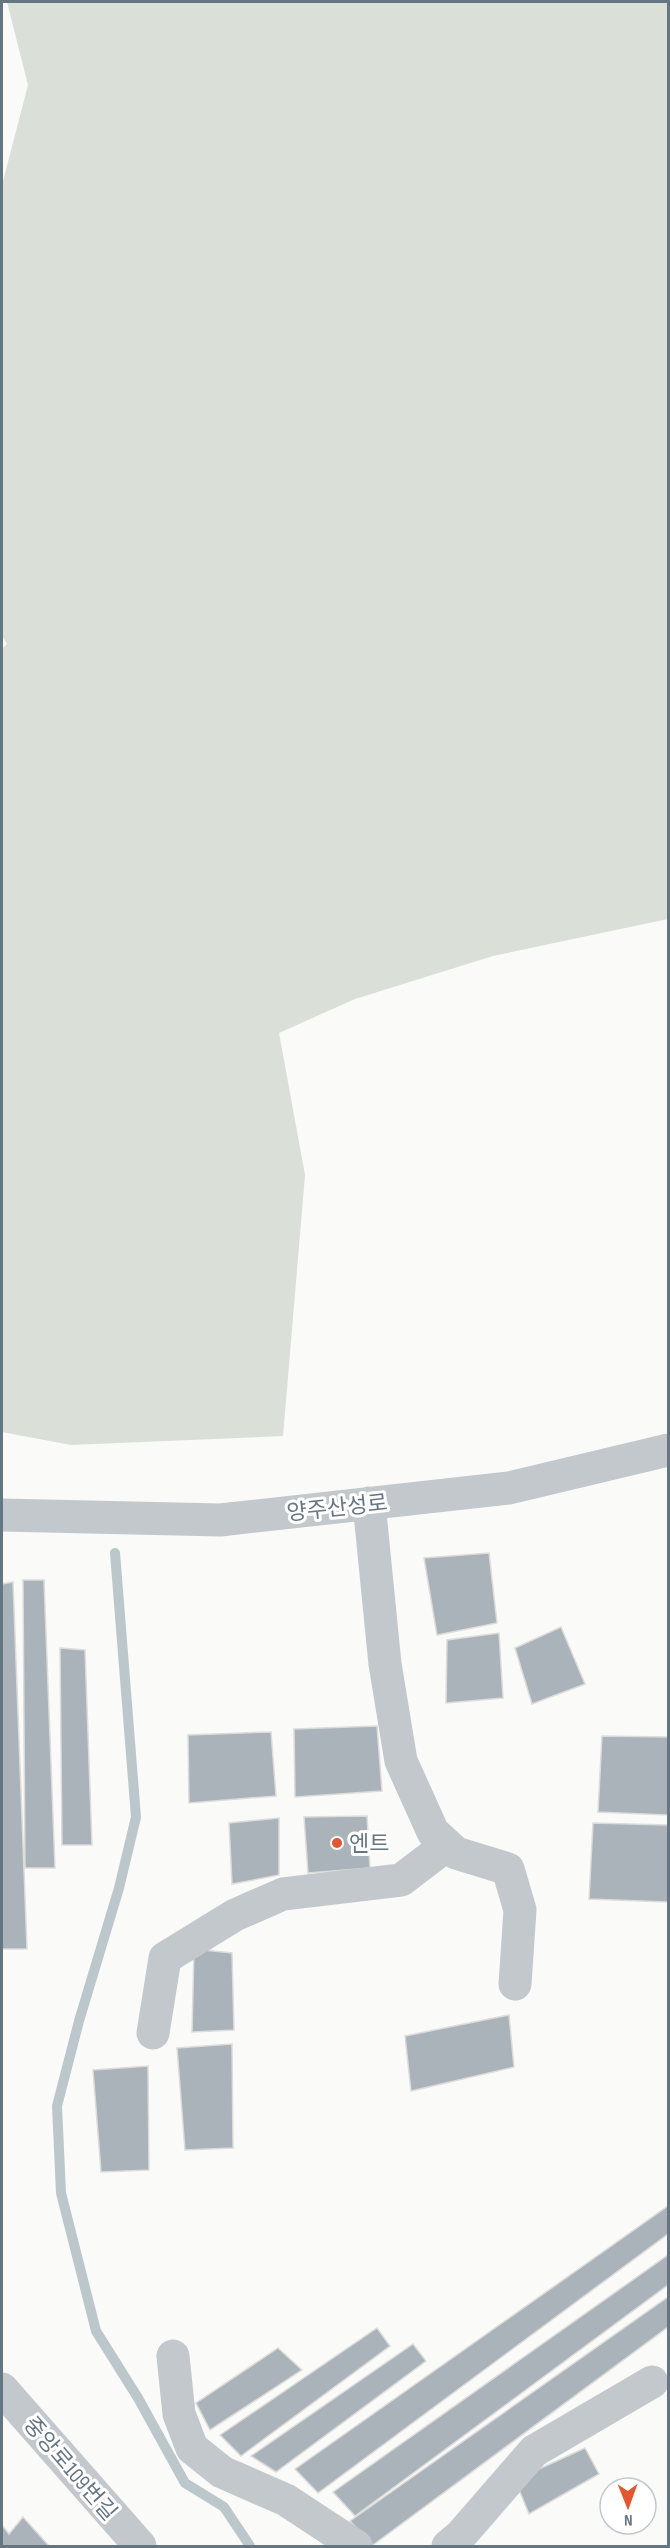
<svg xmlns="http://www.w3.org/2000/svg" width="670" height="2548" font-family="'Sofia Sans Condensed','Noto Sans KR',sans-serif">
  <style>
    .green { fill: #dadfd7 }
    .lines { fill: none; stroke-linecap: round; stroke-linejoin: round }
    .stream { stroke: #bbc7cb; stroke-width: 10 }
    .building { fill: #aab3b9; stroke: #dcdcda; stroke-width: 1.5 }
    .minor { stroke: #c3c8cc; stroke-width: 33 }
    .poi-dot { fill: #e4572e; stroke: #fff; stroke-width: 2 }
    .labels { text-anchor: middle; stroke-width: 6; stroke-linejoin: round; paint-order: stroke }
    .street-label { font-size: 22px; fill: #657683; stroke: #fff }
    .poi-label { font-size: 22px; fill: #657683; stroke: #fff; text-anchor: start }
  </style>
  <rect width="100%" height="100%" fill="#fafaf8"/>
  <!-- green -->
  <path class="green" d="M 7,2 L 668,2 L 668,919 L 493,956 L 355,999 L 279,1033 L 305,1175 L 283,1436 L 71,1445 L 2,1432 L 2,649 L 7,644 L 2,636 L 2,185 L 28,85 Z"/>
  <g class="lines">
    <!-- stream -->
    <path class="stream" d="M 115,1553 L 136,1817 L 119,1888 L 79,2021 L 57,2106 L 61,2193 L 96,2331 L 138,2398 L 185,2483 L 224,2507 L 250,2546"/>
  </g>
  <!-- building -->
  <path class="building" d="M 489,1553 L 497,1623 L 437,1635 L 424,1558 Z
    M 23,1580 L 44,1580 L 55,1868 L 25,1868 Z
    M 13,1582 L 27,1949 L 2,1949 L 2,1584 Z
    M 561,1627 L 585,1684 L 532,1704 L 515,1648 Z
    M 499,1633 L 503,1698 L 446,1703 L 447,1640 Z
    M 60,1648 L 85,1650 L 92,1845 L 62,1845 Z
    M 377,1726 L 382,1791 L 295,1797 L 294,1729 Z
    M 271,1732 L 276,1796 L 189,1803 L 188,1735 Z
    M 602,1736 L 668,1737 L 668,1815 L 598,1812 Z
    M 367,1816 L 370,1868 L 308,1873 L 304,1817 Z
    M 279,1818 L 279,1875 L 232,1884 L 229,1823 Z
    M 593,1823 L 668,1825 L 668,1902 L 589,1899 Z
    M 194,1949 L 232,1953 L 234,2030 L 192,2032 Z
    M 509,2015 L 514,2067 L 411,2091 L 405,2036 Z
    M 232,2044 L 233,2148 L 185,2150 L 177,2048 Z
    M 148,2066 L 149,2170 L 101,2172 L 93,2070 Z
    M 668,2206 L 668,2234 L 318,2493 L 295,2469 Z
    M 668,2255 L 668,2285 L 355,2516 L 333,2492 Z
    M 668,2297 L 668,2327 L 373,2545 L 350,2521 Z
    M 377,2328 L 390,2346 L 241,2456 L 220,2435 Z
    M 413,2344 L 426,2361 L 276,2472 L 251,2456 Z
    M 278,2348 L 302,2370 L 210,2430 L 196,2403 Z
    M 585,2448 L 599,2474 L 529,2514 L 515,2480 Z
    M 23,2517 L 49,2546 L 2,2546 L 2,2525 L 9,2534 Z"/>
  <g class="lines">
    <!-- minor -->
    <path class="minor" d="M 369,1503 L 385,1664 L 401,1761 L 433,1832 L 456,1853 L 508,1869 L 520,1910 L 515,1984
      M 2,1515 L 220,1520 L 509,1488 L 668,1450
      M 153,2033 L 165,1958 L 235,1915 L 283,1894 L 401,1880 L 447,1845
      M 173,2356 L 179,2414 L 192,2448 L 222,2472 L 286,2500 L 356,2546
      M 2,2389 L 140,2546
      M 448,2546 L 461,2535 L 534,2451 L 652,2382"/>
  </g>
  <!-- markers -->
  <circle class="poi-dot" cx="337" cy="1843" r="6"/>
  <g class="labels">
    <!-- street labels -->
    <g class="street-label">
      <text transform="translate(337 1507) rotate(-6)" y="8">양주산성로</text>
      <text transform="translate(71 2468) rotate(49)" y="8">중앙로109번길</text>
    </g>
    <!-- poi labels -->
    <g class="poi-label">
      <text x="349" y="1851">엔트</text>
    </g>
  </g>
  <!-- border -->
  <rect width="670" height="2548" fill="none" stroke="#657683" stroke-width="6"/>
  <!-- north arrow -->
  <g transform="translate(628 2506) rotate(179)"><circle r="28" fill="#ffffff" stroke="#c1c8cd" stroke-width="1.5"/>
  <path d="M0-4.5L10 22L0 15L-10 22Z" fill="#e4572e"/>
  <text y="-9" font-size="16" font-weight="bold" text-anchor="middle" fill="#657683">N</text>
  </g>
</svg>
